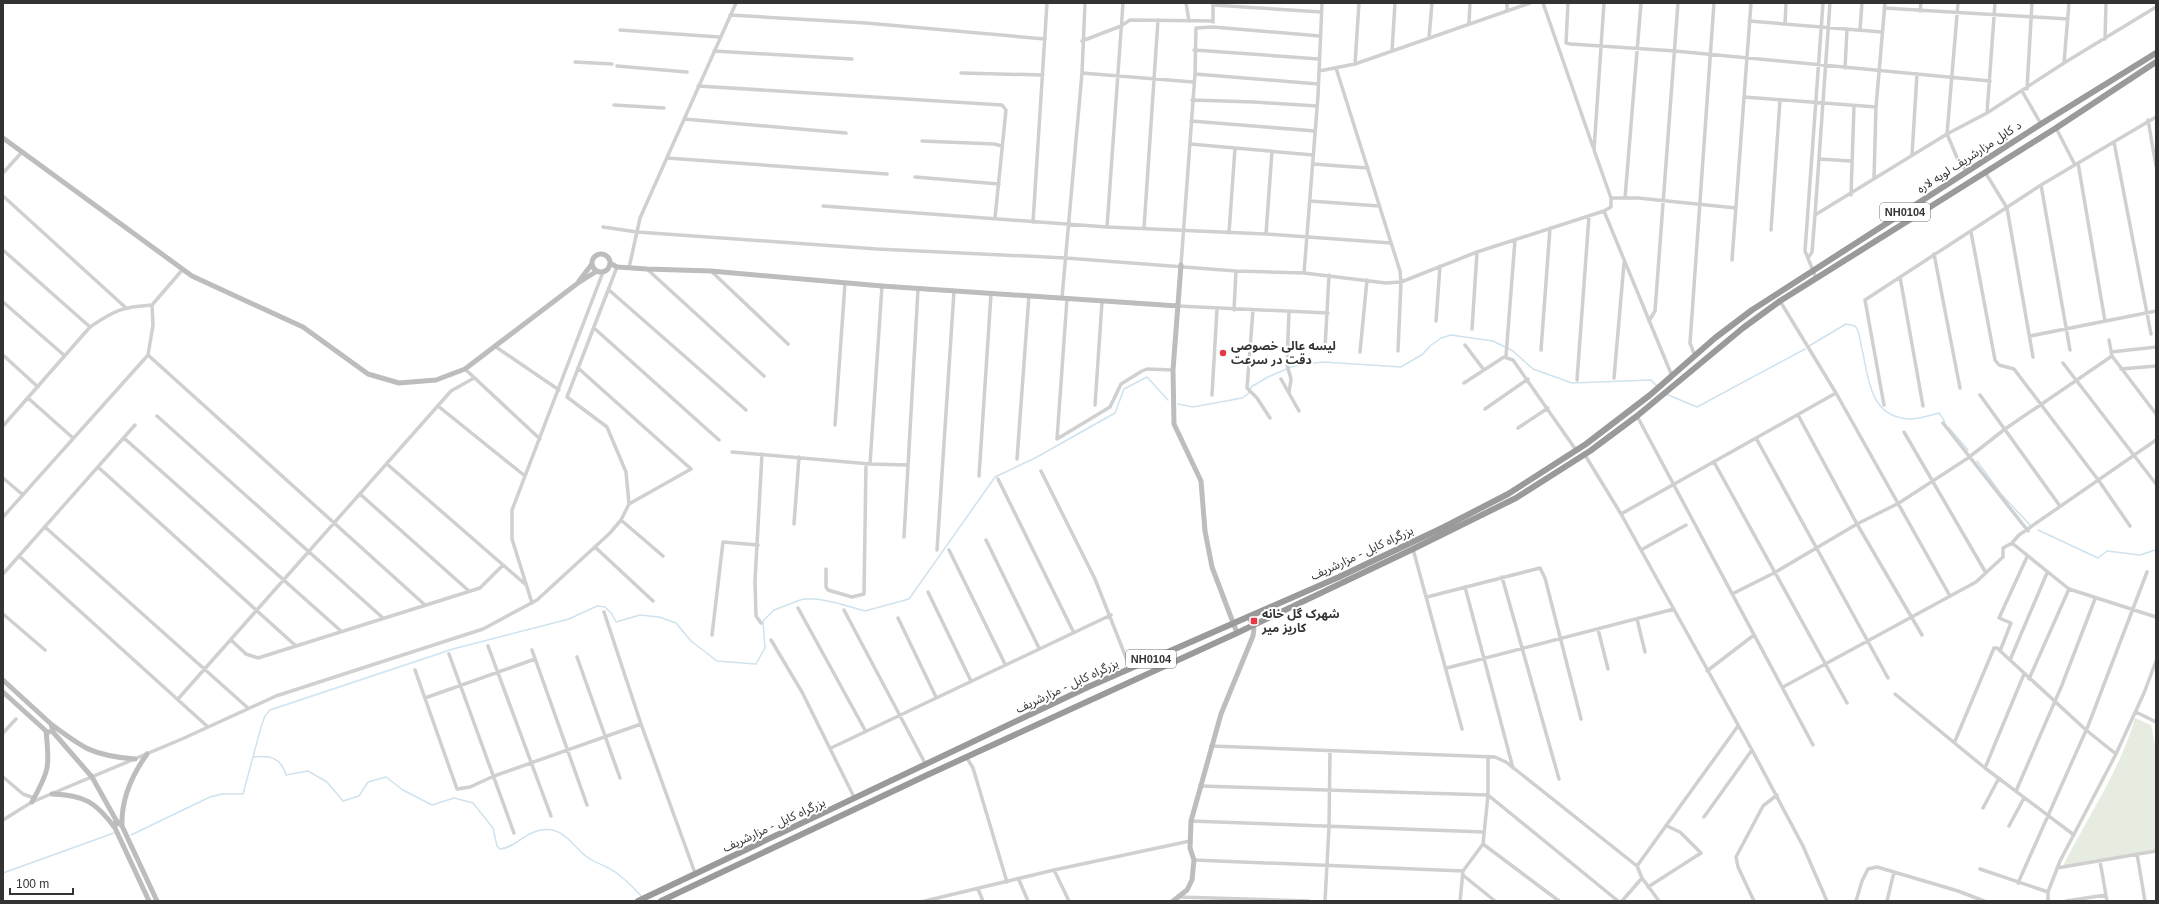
<svg xmlns="http://www.w3.org/2000/svg" width="2159" height="904" font-family="Helvetica,'Noto Sans Arabic',sans-serif">
  <style>
    .green { fill: #e6ecdf }
    .lines { fill: none; stroke-linecap: round; stroke-linejoin: round }
    .stream { stroke: #cfe2ee; stroke-width: 1.5 }
    .street { stroke: #d0d0d0; stroke-width: 3.5 }
    .secondary { stroke: #bdbdbd; stroke-width: 5 }
    .highway { stroke: #9a9a9a; stroke-width: 6 }
    .poi-dot { fill: #e63946; stroke: #fff; stroke-width: 1.5 }
    .labels { text-anchor: middle; stroke-width: 4; stroke-linejoin: round; paint-order: stroke }
    .shield { fill: #fff; stroke: #707070; stroke-width: 1 }
    .shield-label { font-size: 11px; font-weight: bold; fill: #333 }
    .street-label { font-size: 12px; fill: #333; stroke: #fff }
    .poi-label { font-size: 12px; font-weight: bold; fill: #333; stroke: #fff; text-anchor: start }
  </style>
  <rect width="100%" height="100%" fill="#fff"/>
  <!-- green -->
  <path class="green" d="M 2135,718 L 2151,725 L 2156,751 L 2156,850 L 2063,866 C 2087,818 2120,771 2135,718 Z"/>
  <g class="lines">
    <!-- stream -->
    <path class="stream" d="M 1809,346 L 1846,324 L 1855,326 C 1860,331 1860,342 1862,349 C 1868,375 1869,412 1902,418 C 1914,421 1927,416 1939,413 L 1945,422
      M 1666,394 L 1697,407 L 1805,349
      M 1178,404 L 1193,407 L 1242,398 L 1248,394 L 1251,387 L 1268,377 L 1291,367 L 1306,364 L 1323,362 L 1401,367 L 1423,354 L 1430,346 L 1441,338 L 1451,335 L 1493,341 L 1513,351 L 1533,369 L 1572,383 L 1651,380 L 1657,386
      M 1949,428 L 1968,450
      M 1977,461 L 2001,494 L 2030,525
      M 2038,530 L 2098,558 L 2107,551 L 2140,555 L 2155,550
      M 253,757 C 271,755 281,758 286,775 L 308,771 L 327,782 L 343,801 L 359,796 L 368,782 L 386,777 L 403,790 L 432,805 L 454,798 L 473,803 L 493,828 L 497,846 L 500,849 C 515,848 523,833 541,830 C 564,826 572,846 587,857 C 597,864 610,867 619,875 C 627,881 635,889 642,897
      M 131,835 L 210,797 L 222,794 L 243,794 L 261,727 L 265,716 L 270,710 L 453,649 L 569,619 L 597,606 L 605,607 L 612,614 L 616,622 L 640,615 L 659,617 L 676,623 L 691,641 L 717,661 L 756,664 L 765,648 L 763,621 L 774,610 L 803,599 L 817,599 L 837,603 L 865,611 L 909,599 L 995,477 L 1037,457 L 1115,413 L 1124,389 L 1147,377 L 1168,400
      M 3,873 L 114,833"/>
    <!-- street -->
    <path class="street" d="M 1186,3 L 1189,21
      M 1543,3 L 1593,147
      M 1568,3 L 1566,43 L 1571,44 L 1675,51 L 1990,81
      M 1958,3 L 1947,134 L 1958,160 L 1967,172
      M 1213,5 L 1321,12
      M 1884,8 L 2068,19
      M 1507,11 L 1507,3
      M 1920,11 L 1921,3
      M 730,15 L 866,23 L 1045,39
      M 1749,21 L 1882,32
      M 1213,22 L 1213,3
      M 1469,23 L 1470,3
      M 1785,24 L 1786,3
      M 620,30 L 719,37
      M 1860,30 L 1862,3
      M 1429,38 L 1432,3
      M 2105,39 L 2106,3
      M 1082,41 L 1121,26 L 1130,20 L 1213,21
      M 1194,50 L 1319,59
      M 714,51 L 852,59
      M 1392,51 L 1395,3
      M 575,62 L 612,64
      M 2064,63 L 2069,3
      M 1355,64 L 1359,3
      M 617,66 L 687,72
      M 1336,68 L 1400,271 L 1401,282 L 1398,351
      M 1845,68 L 1847,29
      M 1319,71 L 1355,64 L 1530,3
      M 961,73 L 1043,75
      M 1082,73 L 1193,82
      M 1195,74 L 1318,84
      M 698,86 L 1002,105 L 1006,110 L 995,218
      M 2027,89 L 2032,3
      M 2022,91 L 2041,124
      M 1744,97 L 1876,107
      M 1192,100 L 1254,102 L 1317,106
      M 614,105 L 664,108
      M 1987,113 L 1995,3
      M 684,119 L 846,133
      M 2148,120 L 2156,166
      M 1191,121 L 1315,131
      M 2056,128 L 2075,165
      M 922,141 L 994,144 L 1002,146
      M 2114,142 L 2151,334
      M 1190,144 L 1313,155
      M 1912,155 L 1917,74
      M 667,158 L 887,174
      M 1819,159 L 1851,161
      M 2078,163 L 2105,321
      M 1313,164 L 1368,168
      M 1985,172 L 2007,208 L 2033,357
      M 3,173 L 22,152
      M 915,177 L 999,184
      M 1874,179 L 1876,107 L 1885,3
      M 2041,185 L 2070,350
      M 1851,195 L 1854,106
      M 3,196 L 125,307
      M 1611,198 L 1638,198 L 1736,208
      M 1625,198 L 1641,3
      M 1310,201 L 1379,206
      M 823,206 L 1107,227 L 1266,234 L 1391,243
      M 1604,211 L 1672,376
      M 1815,215 L 1947,134 L 1987,113 L 2064,63 L 2156,7
      M 1033,222 L 1047,3
      M 603,227 L 637,232 L 877,249 L 1066,258 L 1236,271 L 1304,273 L 1386,283 L 1401,282 L 1477,252 L 1604,211 L 1611,207 L 1611,198 L 1594,150 L 1604,3
      M 1107,227 L 1123,3
      M 1144,228 L 1158,20
      M 1771,230 L 1780,100
      M 1971,232 L 1995,360 L 1999,365 L 2014,369 L 2099,481 L 2130,526
      M 1229,233 L 1235,148
      M 1266,234 L 1272,151
      M 3,250 L 90,327
      M 1934,254 L 1960,388
      M 1808,258 L 1812,252 L 1815,215 L 1830,3
      M 1732,260 L 1751,3
      M 1181,265 L 1195,74 L 1196,28 L 1213,27 L 1320,36
      M 629,268 L 640,218 L 736,3
      M 647,269 L 764,376
      M 711,271 L 788,344
      M 1304,273 L 1318,96 L 1322,3
      M 1900,277 L 1923,406
      M 1816,278 L 1805,251 L 1823,3
      M 609,290 L 746,410
      M 1062,298 L 1082,73 L 1085,3
      M 1067,299 L 1057,439 L 1110,407 L 1121,384 L 1142,371 L 1147,369 L 1173,370
      M 1780,301 L 1836,393 L 1950,596
      M 3,302 L 65,356
      M 1178,306 L 1328,313
      M 1234,310 L 1236,271
      M 1253,310 L 1247,388 L 1257,398 L 1270,418
      M 1436,321 L 1440,266
      M 1649,321 L 1655,311 L 1678,3
      M 594,328 L 719,440
      M 1472,329 L 1477,252
      M 2030,336 L 2156,311
      M 2109,340 L 2112,356 L 2156,414
      M 1465,345 L 1484,370
      M 496,347 L 559,390
      M 1325,348 L 1329,275
      M 1541,350 L 1550,228
      M 1360,352 L 1367,280
      M 2111,352 L 2156,347
      M 3,355 L 38,387
      M 148,355 L 425,605
      M 1506,356 L 1515,240
      M 1695,356 L 1690,343 L 1714,3
      M 2063,363 L 2156,484
      M 578,368 L 691,469 L 629,504
      M 465,369 L 540,439
      M 2121,369 L 2156,366
      M 1614,378 L 1624,263
      M 1281,379 L 1299,411
      M 1577,380 L 1589,216
      M 1464,383 L 1504,357 L 1513,360 L 1576,450
      M 1289,393 L 1291,379 L 1287,365 L 1289,311
      M 1212,395 L 1217,309
      M 1980,395 L 2060,506
      M 28,398 L 73,438
      M 1095,405 L 1102,302
      M 1884,405 L 1865,300 L 2041,185 L 2156,117
      M 438,406 L 525,476
      M 1485,409 L 1528,379
      M 1798,415 L 1857,524 L 1922,635
      M 157,416 L 383,618
      M 1637,416 L 1813,745
      M 1943,423 L 2028,531
      M 835,425 L 845,283
      M 3,426 L 90,327 C 115,310 122,307 152,305
      M 1518,428 L 1548,408
      M 1904,432 L 1986,573
      M 124,438 L 341,631
      M 1756,438 L 1888,678
      M 732,452 L 870,464 L 907,465
      M 1585,455 L 1621,514 L 1752,750 L 1803,846 L 1827,901
      M 1017,459 L 1029,295
      M 1714,462 L 1847,703
      M 387,464 L 525,584
      M 870,464 L 882,286
      M 98,467 L 296,646
      M 1041,471 L 1095,579 L 1127,660 L 1132,667
      M 979,476 L 991,294
      M 3,478 L 23,495
      M 998,479 L 1074,633
      M 360,494 L 469,591
      M 1621,514 L 1836,393
      M 3,517 L 148,355 L 153,325 L 152,305 L 183,269
      M 621,520 L 663,556
      M 794,524 L 799,457
      M 45,527 L 248,708
      M 904,537 L 918,289
      M 986,540 L 1039,648
      M 2012,543 L 2069,589 L 2156,617
      M 595,547 L 653,601
      M 1413,549 L 1462,729
      M 937,550 L 954,291
      M 949,550 L 1005,664
      M 1641,550 L 1686,525
      M 19,556 L 208,727
      M 826,569 L 826,587 L 828,590 L 852,597 L 864,594 L 866,464
      M 3,574 L 135,425
      M 1502,577 L 1559,779
      M 1465,587 L 1513,768
      M 928,592 L 971,681
      M 1732,594 L 1774,573 L 1857,524 L 1899,503 L 1968,458 L 2005,429 L 2112,356
      M 1427,597 L 1540,568 L 1545,578 L 1581,719
      M 532,603 L 512,539 L 512,510 L 603,272
      M 798,608 L 865,730
      M 844,610 L 925,763
      M 604,612 L 641,724 L 695,873
      M 3,614 L 45,650
      M 898,618 L 936,697
      M 1637,619 L 1645,652
      M 761,623 L 756,616 L 755,581 L 762,454
      M 1598,629 L 1608,669
      M 712,635 L 723,542 L 758,545
      M 231,640 L 246,654 L 258,658 L 480,588 L 503,565
      M 771,640 L 802,692 L 855,799
      M 488,646 L 551,816
      M 532,650 L 587,805
      M 2000,651 L 2011,623 L 1999,618 L 2027,557
      M 449,654 L 514,833
      M 577,657 L 620,778
      M 2010,660 L 2047,573
      M 1447,668 L 1674,609
      M 415,670 L 457,789 L 470,787 L 494,776 L 641,724
      M 1707,671 L 1754,635
      M 2029,679 L 2069,589
      M 1783,687 L 1976,582 L 2003,557 L 2003,548 L 2012,543 L 2019,535 L 2156,440
      M 1895,694 L 1985,768 L 2074,835
      M 425,698 L 535,659
      M 178,699 L 451,391 L 474,378
      M 2136,712 L 2156,722
      M 3,733 L 16,719
      M 1955,741 L 1994,648 L 1997,648 L 2086,730 L 2116,754
      M 1211,746 L 1495,757 L 1506,762 L 1637,866 L 1642,878 L 1659,901
      M 831,748 L 1111,615
      M 967,758 L 973,768 L 1007,882
      M 1985,768 L 2024,674
      M 3,777 L 23,794 L 34,798
      M 1200,786 L 1488,795 L 1618,901
      M 2016,791 L 2062,685 L 2095,599
      M 1983,808 L 1999,778
      M 1704,817 L 1752,750
      M 3,820 L 32,802 L 182,739 L 276,696 L 483,629 L 537,600 L 610,533 L 621,520 L 629,504 L 626,472 L 607,427 L 567,397 L 617,267
      M 1191,821 L 1484,832
      M 2009,826 L 2024,798
      M 1483,844 L 1559,901
      M 2137,854 L 2145,901
      M 1194,860 L 1463,871
      M 2100,861 L 2107,901
      M 1637,866 L 1738,726
      M 2057,868 L 2156,851
      M 1980,869 L 2048,892
      M 1054,870 L 1069,901
      M 1464,876 L 1495,901
      M 1019,880 L 1028,901
      M 2018,883 L 2088,726 L 2147,572
      M 1648,887 L 1701,853 L 1680,832 L 1667,826
      M 978,889 L 983,901
      M 1178,897 L 1309,901
      M 925,901 L 1054,870 L 1190,841
      M 1325,901 L 1329,827 L 1330,751
      M 1460,901 L 1463,871 L 1483,844 L 1488,795 L 1488,757
      M 1622,901 L 1642,878
      M 1754,901 L 1738,867 L 1736,857 L 1763,806 L 1777,795
      M 1856,901 L 1862,881 L 1868,869 L 1877,867 L 1958,891 L 1984,901
      M 1887,901 L 1894,872
      M 2048,901 L 2048,892 L 2060,861 L 2116,754 L 2144,693 L 2156,661
      M 2066,901 L 2106,895"/>
    <!-- secondary -->
    <path class="secondary" d="M 3,138 L 192,276 L 303,327 L 368,374 L 399,383 L 436,380 L 465,369 L 578,283 L 597,271
      M592 263a9 9 0 1 1 18 0a9 9 0 1 1-18 0Z
      M 610,263 L 617,267 L 647,269 L 711,271 L 882,286 L 1178,306
      M 1181,265 L 1173,370 L 1174,424 L 1201,481 L 1205,531 L 1212,567 L 1237,633
      M 579,281 L 592,264
      M 3,680 L 51,724 L 53,732 L 92,777 L 116,820 L 122,826 L 157,901
      M 3,692 L 46,731 L 49,732
      M 51,724 C 83,748 93,756 135,759
      M 52,794 C 84,795 96,802 115,828
      M 32,802 C 49,771 50,767 46,731
      M 116,820 L 115,828 L 149,901
      M 122,826 C 121,799 132,775 147,754
      M 1173,901 L 1187,890 L 1192,880 L 1194,860 L 1190,848 L 1191,821 L 1221,714 L 1253,636 L 1254,629 L 1249,616"/>
    <!-- highway -->
    <path class="highway" d="M 638,901 L 1088,687 L 1339,577 L 1444,527 L 1508,494 L 1586,444 L 1650,395 L 1715,338 L 1752,310 L 2041,124 L 2156,53
      M 661,901 L 925,776 L 1237,633 L 1413,549 L 1516,498 L 1590,451 L 1637,416 L 1743,328 L 1780,301 L 2056,128 L 2156,62"/>
  </g>
  <!-- markers -->
  <g class="poi-dot">
    <circle cx="1223" cy="353" r="4"/>
    <rect x="1250" y="617" width="8" height="8" rx="2"/>
  </g>
  <g class="labels">
    <!-- shield labels -->
    <g class="shield">
      <rect x="1880" y="203" width="50" height="18" rx="3"/>
      <rect x="1126" y="650" width="50" height="18" rx="3"/>
    </g>
    <g class="shield-label">
      <text x="1905" y="216">NH0104</text>
      <text x="1151" y="663">NH0104</text>
    </g>
    <!-- street labels -->
    <g class="street-label">
      <text transform="translate(1969 157) rotate(-33)" y="4">د کابل مزارشریف لویه لاره</text>
      <text transform="translate(1362 553) rotate(-25)" y="4">بزرگراه کابل - مزارشریف</text>
      <text transform="translate(1067 686) rotate(-25)" y="4">بزرگراه کابل - مزارشریف</text>
      <text transform="translate(774 825) rotate(-25)" y="4">بزرگراه کابل - مزارشریف</text>
    </g>
    <!-- poi labels -->
    <g class="poi-label">
      <text x="1231" y="350">لیسه عالی خصوصی<tspan x="1231" dy="14">دقت در سرعت</tspan></text>
      <text x="1262" y="618">شهرک گل خانه<tspan x="1262" dy="14">کاریز میر</tspan></text>
    </g>
  </g>
  <!-- border -->
  <rect width="2159" height="904" fill="none" stroke="#333333" stroke-width="8"/>
  <!-- scale -->
  <path d="M10 888v6h63v-6" fill="none" stroke="#333333" stroke-width="2"/>
  <text x="16" y="888" font-size="12" fill="#333333" stroke="#ffffff" stroke-width="3" paint-order="stroke">100 m</text>
</svg>
